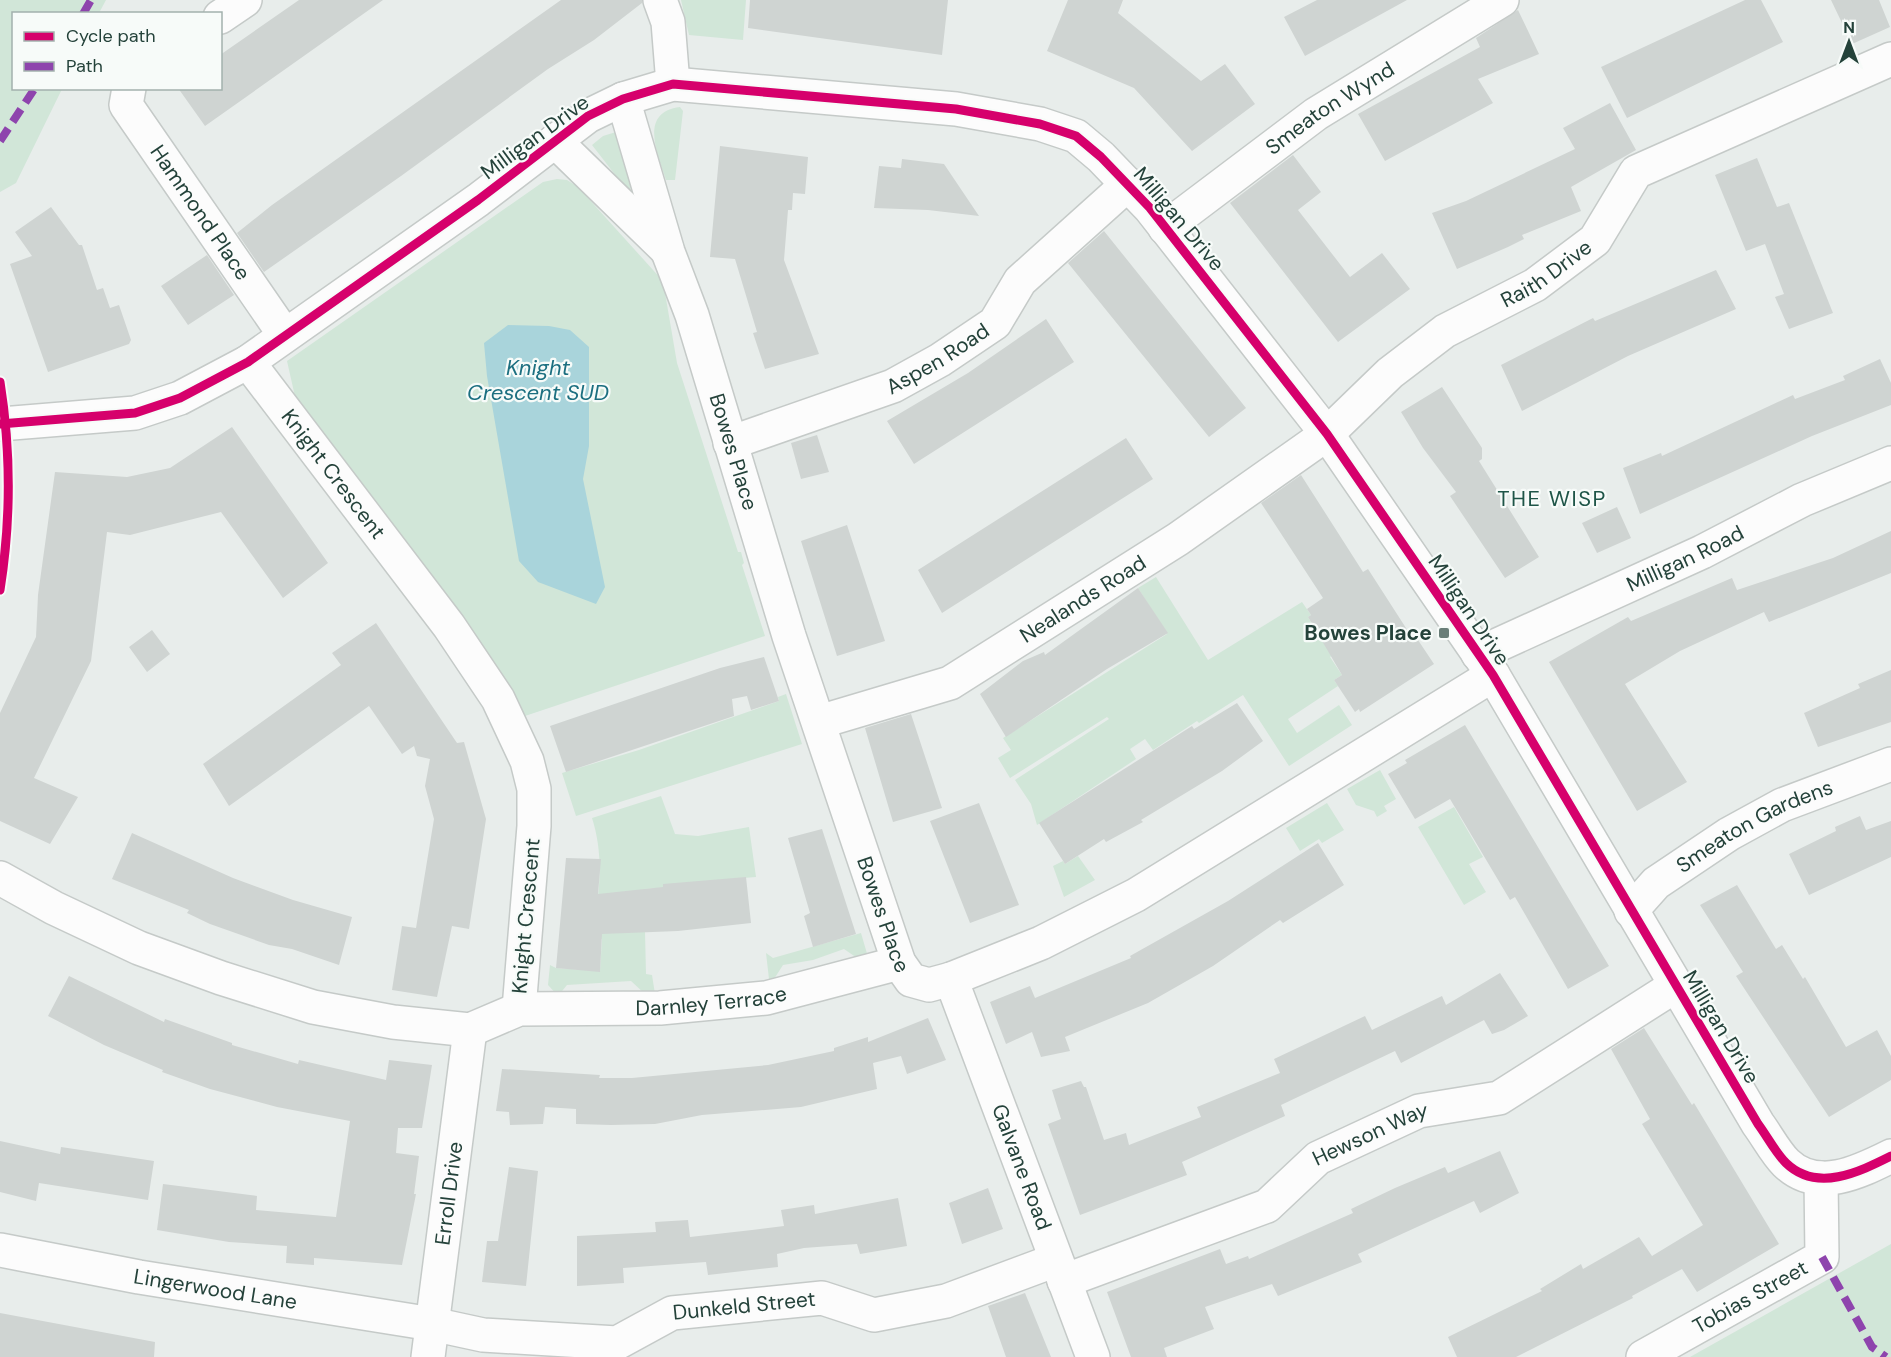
<svg xmlns="http://www.w3.org/2000/svg" width="1891" height="1357" font-family="'DM Sans',sans-serif">
  <style>
    .green { fill: #d1e6d8 }
    .water { fill: #a9d4db }
    .building { fill: #cfd4d2 }
    .lines { fill: none; stroke-linecap: round; stroke-linejoin: round }
    .street-casing { stroke: #c5cac8; stroke-width: 36 }
    .street { stroke: #fcfcfc; stroke-width: 33 }
    .quiet { stroke: #8e44ad; stroke-width: 8; stroke-dasharray: 15 8; stroke-linecap: butt }
    .cycleway-casing { stroke: #f7fbf9; stroke-width: 13 }
    .cycleway { stroke: #d6006c; stroke-width: 9 }
    .poi-dot { fill: #697e78; stroke: #f7fbf9; stroke-width: 2 }
    .labels { text-anchor: middle; stroke-width: 4.5; stroke-linejoin: round; paint-order: stroke }
    .street-label { font-size: 21px; fill: #24423a; stroke: #f7fbf9 }
    .poi-label { font-size: 21px; font-weight: bold; fill: #24423a; stroke: #f7fbf9; text-anchor: end }
    .water-label { font-size: 22px; font-style: italic; fill: #1c6f80; stroke: #f7fbf9 }
    .neighbourhood-label { font-size: 22px; letter-spacing: 1.5px; fill: #1f5548; stroke: #f7fbf9 }
  </style>
  <rect width="100%" height="100%" fill="#e8edeb"/>
  <!-- green -->
  <path class="green" d="M 0,0 L 106,0 L 99,13 L 14,14 L 14,88 L 62,89 L 16,183 L 0,192 Z
    M 681,0 L 746,0 L 743,40 L 689,35 Z
    M 680,107 L 683,111 L 675,180 L 666,180 C 658,155 638,112 680,107 Z
    M 616,132 L 634,187 L 627,190 L 592,145 L 603,136 Z
    M 557,179 L 567,180 L 578,187 L 663,281 L 677,363 L 738,552 L 741,552 L 744,563 L 742,565 L 765,636 L 525,716 L 296,401 L 287,361 L 543,182 Z
    M 1156,577 L 1208,660 L 1302,602 L 1311,615 L 1308,617 L 1316,631 L 1337,653 L 1330,657 L 1342,675 L 1334,680 L 1338,686 L 1288,719 L 1297,733 L 1339,705 L 1352,725 L 1289,766 L 1243,695 L 1199,723 L 1197,721 L 1153,750 L 1145,739 L 1130,749 L 1136,759 L 1037,825 L 1031,804 L 1015,780 L 1109,719 L 1107,717 L 1010,778 L 998,758 L 1011,750 L 1003,738 L 1167,634 L 1138,588 Z
    M 786,694 L 802,744 L 576,816 L 562,773 L 639,750 L 779,701 L 778,697 Z
    M 1380,770 L 1396,799 L 1384,806 L 1387,811 L 1377,817 L 1374,811 L 1356,805 L 1347,789 Z
    M 661,796 L 675,834 L 698,836 L 749,827 L 756,877 L 718,880 L 719,885 L 644,889 L 646,974 L 652,975 L 655,994 L 645,994 L 631,981 L 567,985 L 558,996 L 548,985 L 550,965 L 556,968 L 600,971 L 602,939 L 592,937 C 599,895 605,859 592,818 Z
    M 1327,803 L 1344,830 L 1322,843 L 1319,839 L 1300,851 L 1286,828 Z
    M 1454,807 L 1483,857 L 1469,864 L 1486,892 L 1464,905 L 1418,827 Z
    M 1078,856 L 1095,880 L 1064,897 L 1053,866 L 1063,861 L 1065,864 Z
    M 861,933 L 868,957 L 860,960 L 844,949 L 813,960 L 783,965 L 774,979 L 769,979 L 766,953 L 773,958 Z
    M 1891,1244 L 1891,1357 L 1690,1357 Z"/>
  <!-- water -->
  <path class="water" d="M 508,325 L 549,326 L 570,330 L 589,347 L 589,446 L 583,479 L 605,587 L 596,604 L 538,582 L 519,561 L 487,376 L 484,343 Z"/>
  <!-- building -->
  <path class="building" d="M 299,0 L 383,0 L 205,126 L 178,88 L 220,88 L 220,55 Z
    M 561,0 L 642,0 L 642,3 L 594,40 L 548,69 L 401,176 L 264,272 L 237,233 L 272,205 Z
    M 750,0 L 948,0 L 942,55 L 748,28 Z
    M 1068,0 L 1123,0 L 1118,13 L 1201,81 L 1225,64 L 1255,104 L 1192,151 L 1134,88 L 1047,51 Z
    M 1317,0 L 1407,0 L 1305,56 L 1284,17 Z
    M 1745,0 L 1761,0 L 1783,42 L 1627,118 L 1601,67 Z
    M 1831,0 L 1879,0 L 1890,27 L 1852,44 Z
    M 1518,10 L 1539,54 L 1478,79 L 1493,103 L 1385,161 L 1358,114 L 1480,47 L 1476,38 Z
    M 1610,103 L 1636,150 L 1571,187 L 1581,211 L 1522,235 L 1524,239 L 1508,247 L 1457,269 L 1432,213 L 1466,201 L 1575,149 L 1563,128 Z
    M 720,146 L 808,157 L 805,194 L 793,193 L 792,210 L 788,210 L 784,260 L 819,354 L 765,369 L 753,333 L 757,332 L 735,259 L 710,257 Z
    M 1293,155 L 1321,192 L 1298,210 L 1350,277 L 1382,253 L 1410,289 L 1338,342 L 1230,203 Z
    M 1757,158 L 1777,207 L 1789,203 L 1833,313 L 1789,329 L 1775,297 L 1784,294 L 1765,244 L 1746,251 L 1715,175 Z
    M 902,159 L 944,164 L 979,216 L 928,210 L 874,208 L 879,166 L 901,168 Z
    M 51,207 L 79,245 L 82,245 L 97,290 L 103,288 L 110,308 L 119,305 L 131,340 L 129,344 L 48,372 L 10,264 L 32,256 L 15,232 Z
    M 1104,231 L 1246,408 L 1209,437 L 1068,263 Z
    M 207,255 L 234,295 L 188,325 L 161,286 Z
    M 1716,270 L 1736,309 L 1628,356 L 1522,411 L 1501,365 L 1593,318 L 1595,321 Z
    M 1046,319 L 1074,362 L 914,464 L 887,421 L 968,373 Z
    M 1880,359 L 1891,383 L 1891,405 L 1812,436 L 1640,514 L 1623,468 L 1661,453 L 1662,456 L 1793,395 L 1795,399 L 1845,380 L 1843,376 Z
    M 1442,387 L 1482,448 L 1482,459 L 1479,461 L 1539,557 L 1505,578 L 1450,496 L 1456,492 L 1423,448 L 1401,412 Z
    M 232,427 L 328,563 L 283,598 L 221,512 L 130,535 L 107,532 L 91,661 L 34,778 L 78,797 L 50,844 L 0,821 L 0,713 L 36,637 L 38,595 L 55,472 L 127,477 L 170,468 Z
    M 817,435 L 829,472 L 801,479 L 791,443 Z
    M 1126,438 L 1153,479 L 942,613 L 918,570 Z
    M 1301,475 L 1363,572 L 1368,569 L 1415,642 L 1418,640 L 1434,664 L 1360,712 L 1359,709 L 1355,712 L 1334,680 L 1342,675 L 1308,617 L 1311,615 L 1307,609 L 1323,598 L 1261,503 Z
    M 1617,507 L 1631,538 L 1597,553 L 1582,523 Z
    M 847,525 L 885,641 L 837,656 L 801,541 Z
    M 1891,531 L 1891,573 L 1769,622 L 1764,612 L 1680,651 L 1625,684 L 1687,782 L 1637,811 L 1549,662 L 1628,617 L 1631,621 L 1732,578 L 1737,590 L 1833,558 Z
    M 1138,588 L 1168,633 L 1107,669 L 1006,737 L 980,694 L 1023,661 L 1044,652 L 1045,655 Z
    M 376,623 L 457,743 L 464,742 L 486,819 L 469,929 L 452,926 L 437,997 L 392,990 L 402,926 L 416,928 L 434,819 L 425,786 L 430,759 L 417,756 L 414,746 L 402,754 L 369,706 L 229,806 L 203,764 L 341,665 L 332,653 Z
    M 152,630 L 170,654 L 147,672 L 129,647 Z
    M 764,657 L 779,701 L 751,710 L 747,696 L 732,699 L 734,716 L 566,772 L 550,726 L 720,668 Z
    M 1891,670 L 1891,722 L 1818,747 L 1804,713 L 1860,688 L 1858,684 Z
    M 1237,703 L 1263,741 L 1222,771 L 1141,820 L 1143,822 L 1106,842 L 1104,839 L 1065,864 L 1039,823 L 1192,726 L 1194,729 Z
    M 911,714 L 942,808 L 893,822 L 865,728 Z
    M 1465,725 L 1609,966 L 1568,989 L 1515,897 L 1510,900 L 1450,799 L 1415,819 L 1388,774 L 1407,763 L 1405,760 Z
    M 979,803 L 1019,905 L 970,923 L 930,821 Z
    M 1860,816 L 1866,830 L 1891,821 L 1891,857 L 1809,895 L 1789,854 L 1836,831 L 1835,827 Z
    M 822,829 L 856,934 L 813,947 L 804,916 L 810,913 L 788,838 Z
    M 132,833 L 233,878 L 293,900 L 352,917 L 339,965 L 292,949 L 269,945 L 210,924 L 187,913 L 189,910 L 112,879 Z
    M 1318,843 L 1344,885 L 1283,923 L 1280,920 L 1213,966 L 1148,1003 L 1065,1037 L 1070,1051 L 1041,1057 L 1032,1032 L 1006,1044 L 990,1002 L 1030,986 L 1035,998 L 1131,958 L 1130,956 L 1228,901 Z
    M 566,858 L 601,859 L 598,894 L 663,887 L 663,884 L 746,877 L 751,923 L 678,931 L 602,934 L 600,972 L 556,968 Z
    M 1737,885 L 1776,949 L 1782,945 L 1803,979 L 1805,977 L 1846,1047 L 1877,1030 L 1891,1056 L 1891,1080 L 1829,1117 L 1736,976 L 1743,972 L 1700,905 Z
    M 1500,973 L 1528,1016 L 1504,1030 L 1492,1034 L 1484,1020 L 1401,1063 L 1395,1051 L 1281,1105 L 1285,1116 L 1182,1162 L 1187,1175 L 1080,1215 L 1048,1124 L 1061,1119 L 1052,1090 L 1081,1081 L 1084,1087 L 1086,1087 L 1104,1140 L 1126,1133 L 1129,1145 L 1201,1117 L 1197,1107 L 1280,1073 L 1274,1059 L 1365,1016 L 1372,1030 L 1442,996 L 1446,1005 Z
    M 69,976 L 164,1022 L 165,1019 L 232,1043 L 232,1045 L 298,1064 L 299,1060 L 386,1080 L 389,1060 L 432,1065 L 422,1128 L 398,1128 L 396,1153 L 419,1156 L 414,1194 L 416,1194 L 402,1265 L 314,1258 L 314,1265 L 286,1263 L 287,1246 L 229,1242 L 157,1230 L 163,1184 L 257,1196 L 256,1210 L 336,1217 L 350,1121 L 277,1107 L 210,1089 L 162,1072 L 163,1070 L 104,1045 L 48,1016 Z
    M 928,1018 L 946,1060 L 907,1074 L 901,1056 L 873,1063 L 877,1089 L 801,1107 L 702,1115 L 655,1124 L 611,1125 L 576,1124 L 576,1109 L 545,1107 L 543,1124 L 510,1125 L 509,1112 L 496,1111 L 502,1069 L 600,1075 L 599,1078 L 632,1078 L 768,1065 L 834,1051 L 834,1048 L 868,1037 L 868,1042 Z
    M 1644,1028 L 1692,1105 L 1694,1103 L 1779,1244 L 1697,1292 L 1682,1269 L 1632,1296 L 1633,1298 L 1516,1357 L 1457,1357 L 1448,1337 L 1542,1291 L 1540,1289 L 1581,1264 L 1583,1269 L 1639,1237 L 1652,1256 L 1703,1225 L 1642,1124 L 1650,1119 L 1611,1049 Z
    M 0,1141 L 60,1154 L 61,1147 L 154,1161 L 148,1200 L 39,1183 L 36,1201 L 0,1192 Z
    M 1500,1151 L 1519,1193 L 1480,1213 L 1474,1201 L 1358,1254 L 1362,1262 L 1278,1296 L 1272,1284 L 1205,1307 L 1214,1329 L 1164,1348 L 1167,1357 L 1131,1357 L 1107,1292 L 1220,1249 L 1226,1264 L 1248,1256 L 1249,1259 L 1353,1213 L 1351,1209 L 1395,1188 L 1445,1167 L 1448,1173 Z
    M 509,1167 L 538,1171 L 526,1286 L 482,1282 L 487,1241 L 498,1241 Z
    M 988,1188 L 1003,1229 L 962,1244 L 949,1203 Z
    M 898,1198 L 907,1246 L 860,1254 L 857,1244 L 804,1248 L 777,1254 L 778,1267 L 708,1275 L 706,1262 L 623,1268 L 624,1283 L 577,1286 L 577,1236 L 656,1232 L 655,1222 L 688,1220 L 690,1237 L 752,1230 L 784,1226 L 781,1210 L 814,1205 L 815,1214 Z
    M 1025,1293 L 1051,1357 L 1006,1357 L 988,1306 Z
    M 0,1313 L 155,1342 L 154,1357 L 0,1357 Z"/>
  <g class="lines">
    <!-- street casing -->
    <g class="street-casing">
      <g id="street">
        <path d="M 660,0 L 668,22 L 673,84"/>
        <path d="M 220,17 L 245,0"/>
        <path id="s1" d="M 129,88 L 126,105 L 284,334"/>
        <path id="s2" d="M 623,99 L 668,252 L 692,315 L 789,636 L 899,963 L 911,980 L 929,985 L 951,979 L 1041,943 L 1136,895 L 1493,675"/>
        <path d="M 555,141 L 667,250"/>
        <path id="s3" d="M 1165,228 L 1316,114 L 1502,0"/>
        <path id="s4" d="M 248,362 L 449,626 L 498,699 L 527,761 L 534,789 L 534,826 L 519,1009"/>
        <path d="M 0,424 L 135,413 L 180,398 L 248,362 L 478,200 L 588,116 L 623,99 L 673,84 L 956,109 L 1040,124 L 1076,136 L 1101,157 L 1150,208 L 1327,434 L 1493,675 L 1758,1124 C 1767,1136 1775,1152 1786,1163 C 1817,1193 1859,1172 1891,1156"/>
        <path id="s5" d="M 730,443 L 893,386 L 940,360 L 995,323 L 1020,281 L 1128,184"/>
        <path id="s6" d="M 1478,654 L 1702,552 L 1802,500 L 1891,463"/>
        <path id="s7" d="M 819,722 L 950,683 L 1178,539 L 1327,434 L 1390,373 L 1445,331 L 1535,285 L 1595,240 L 1636,172 L 1891,59"/>
        <path id="s8" d="M 0,878 L 54,908 L 139,948 L 221,978 L 313,1007 L 393,1022 L 470,1030 L 519,1009 L 660,1008 L 766,998 L 899,963"/>
        <path id="s9" d="M 1631,911 L 1656,883 L 1729,834 L 1782,805 L 1891,764"/>
        <path id="s10" d="M 951,979 L 1093,1357"/>
        <path id="s11" d="M 0,1250 L 139,1277 L 432,1324 L 483,1335 L 617,1343 L 672,1313 L 822,1298 L 874,1315 L 946,1301 L 1056,1260"/>
        <path id="s12" d="M 1064,1281 L 1267,1206 L 1318,1158 L 1419,1111 L 1499,1098 L 1675,986"/>
        <path id="s13" d="M 428,1357 L 470,1030"/>
        <path id="s14" d="M 1643,1357 L 1822,1257 L 1821,1178"/>
      </g>
    </g>
    <!-- street -->
    <use href="#street" class="street"/>
    <!-- quiet -->
    <path class="quiet" d="M 83,14 L 91,0
      M 0,141 L 35,88
      M 1822,1257 L 1872,1347 L 1886,1357"/>
    <!-- cycleway casing -->
    <g class="cycleway-casing">
      <path id="cycleway" d="M 0,382 C 11,451 11,521 0,590
        M 0,424 L 135,413 L 180,398 L 248,362 L 478,200 L 588,116 L 623,99 L 673,84 L 956,109 L 1040,124 L 1076,136 L 1101,157 L 1150,208 L 1327,434 L 1493,675 L 1758,1124 C 1767,1136 1775,1152 1786,1163 C 1817,1193 1859,1172 1891,1156"/>
    </g>
    <!-- cycleway -->
    <use href="#cycleway" class="cycleway"/>
  </g>
  <!-- markers -->
  <rect class="poi-dot" x="1438" y="627" width="12" height="12" rx="3"/>
  <g class="labels">
    <!-- street labels -->
    <g class="street-label">
      <text dy="7" stroke="none"><textPath href="#s3" startOffset="204">Smeaton Wynd</textPath></text>
      <text transform="translate(535 137) rotate(-36)" y="7">Milligan Drive</text>
      <text dy="7" stroke="none"><textPath href="#s1" startOffset="148">Hammond Place</textPath></text>
      <text transform="translate(1179 219) rotate(50)" y="7">Milligan Drive</text>
      <text dy="7" stroke="none"><textPath href="#s7" startOffset="862">Raith Drive</textPath></text>
      <text dy="7" stroke="none"><textPath href="#s5" startOffset="225">Aspen Road</textPath></text>
      <text dy="7" stroke="none"><textPath href="#s2" startOffset="370">Bowes Place</textPath></text>
      <text dy="7" stroke="none"><textPath href="#s4" startOffset="141">Knight Crescent</textPath></text>
      <text dy="7" stroke="none"><textPath href="#s6" startOffset="228">Milligan Road</textPath></text>
      <text dy="7" stroke="none"><textPath href="#s7" startOffset="294">Nealands Road</textPath></text>
      <text transform="translate(1469 610) rotate(56)" y="7">Milligan Drive</text>
      <text dy="7" stroke="none"><textPath href="#s9" startOffset="152">Smeaton Gardens</textPath></text>
      <text dy="7" stroke="none"><textPath href="#s2" startOffset="856">Bowes Place</textPath></text>
      <text transform="translate(526 916) rotate(-85)" y="7">Knight Crescent</text>
      <text dy="7" stroke="none"><textPath href="#s8" startOffset="744">Darnley Terrace</textPath></text>
      <text transform="translate(1721 1027) rotate(59)" y="7">Milligan Drive</text>
      <text dy="7" stroke="none"><textPath href="#s12" startOffset="344">Hewson Way</textPath></text>
      <text dy="7" stroke="none"><textPath href="#s10" startOffset="201">Galvane Road</textPath></text>
      <text dy="7" stroke="none"><textPath href="#s13" startOffset="165">Erroll Drive</textPath></text>
      <text dy="7" stroke="none"><textPath href="#s11" startOffset="219">Lingerwood Lane</textPath></text>
      <text dy="7" stroke="none"><textPath href="#s14" startOffset="123">Tobias Street</textPath></text>
      <text dy="7" stroke="none"><textPath href="#s11" startOffset="760">Dunkeld Street</textPath></text>
    </g>
    <!-- poi labels -->
    <g class="poi-label">
      <text x="1432" y="640">Bowes Place</text>
    </g>
    <!-- water labels -->
    <g class="water-label">
      <text x="538" y="375">Knight<tspan x="538" dy="25">Crescent SUD</tspan></text>
    </g>
    <!-- neighbourhood labels -->
    <g class="neighbourhood-label">
      <text x="1552" y="506">THE WISP</text>
    </g>
  </g>
  <!-- legend -->
  <rect x="12" y="12" width="210" height="78" fill="#f7fbf9" stroke="#a3b1ad" stroke-width="1.5"/>
  <rect x="24" y="32" width="30" height="9" fill="#d6006c" stroke="#a3b1ad" stroke-width="1.5"/>
  <text x="66" y="42" font-size="18" fill="#24423a">Cycle path</text>
  <rect x="24" y="62" width="30" height="9" fill="#8e44ad" stroke="#a3b1ad" stroke-width="1.5"/>
  <text x="66" y="72" font-size="18" fill="#24423a">Path</text>
  <!-- north arrow -->
  <g transform="translate(1849 42)" stroke="#f7fbf9" stroke-width="4.5" paint-order="stroke">
  <path d="M0-4.5L10 22L0 15L-10 22Z" fill="#24423a"/>
  <text y="-9" font-size="16" font-weight="bold" text-anchor="middle" fill="#24423a">N</text>
  </g>
</svg>
